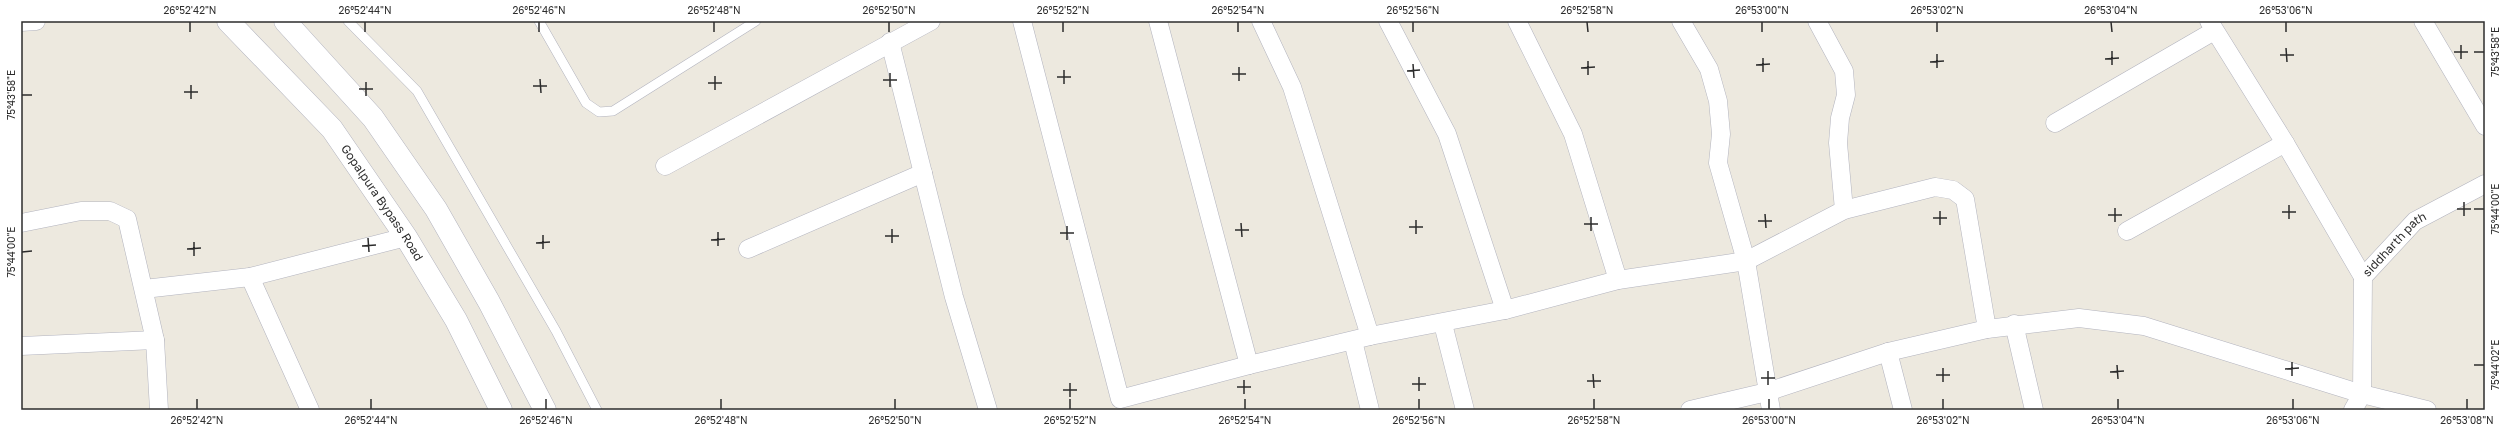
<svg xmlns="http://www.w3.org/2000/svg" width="2506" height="431" font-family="'Golos Text',sans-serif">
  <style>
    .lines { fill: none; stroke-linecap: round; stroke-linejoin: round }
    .service-casing { stroke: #b2b3be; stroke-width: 10 }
    .minor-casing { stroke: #b2b3be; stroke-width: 19 }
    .tertiary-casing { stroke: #b2b3be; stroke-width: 23 }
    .service { stroke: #fff; stroke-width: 9 }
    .minor { stroke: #fff; stroke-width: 18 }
    .tertiary { stroke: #fff; stroke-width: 22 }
    .ticks { fill: none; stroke: #2c2c2c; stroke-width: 1.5 }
    .labels { text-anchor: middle; stroke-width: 4; stroke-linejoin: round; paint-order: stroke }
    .street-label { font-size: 12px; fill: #2c2c2c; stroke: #fff }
    .neatline { fill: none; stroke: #2c2c2c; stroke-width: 1.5 }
    .ticks-label { font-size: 10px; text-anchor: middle; fill: #2c2c2c }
  </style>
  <rect width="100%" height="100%" fill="#ede9df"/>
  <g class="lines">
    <!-- service casing -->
    <g class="service-casing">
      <path id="service" d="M 348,21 L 417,91 L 556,331 L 597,410
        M 539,21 L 586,103 L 599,112 L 613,111 L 756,21"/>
    </g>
    <!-- minor casing -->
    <g class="minor-casing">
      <g id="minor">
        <path d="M 1022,21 L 1120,399 L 1249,365 L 1370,336"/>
        <path d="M 1158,21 L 1249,365"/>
        <path d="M 1261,21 L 1292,87 L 1370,336 L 1505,310 L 1618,280 L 1746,261 L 1844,210 L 1935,187 L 1953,190 L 1965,199 L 1987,329"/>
        <path d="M 1388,21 L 1447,134 L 1505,310"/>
        <path d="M 1517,21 L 1573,134 L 1618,280"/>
        <path d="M 1681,21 L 1709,69 L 1718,101 L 1721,134 L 1718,163 L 1746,261 L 1771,410"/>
        <path d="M 1817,21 L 1844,71 L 1846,95 L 1840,118 L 1838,143 L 1844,210"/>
        <path d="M 2209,21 L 2285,143 L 2363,277"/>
        <path d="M 2423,21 L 2485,126"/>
        <path d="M 21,22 L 36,21"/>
        <path d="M 890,42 L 954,297 L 988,410"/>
        <path d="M 2055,123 L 2214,31"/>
        <path d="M 665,166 L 931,21"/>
        <path d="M 21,223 L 81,211 L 110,211 L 127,219 L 155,340 L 159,410"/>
        <path d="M 2127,231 L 2285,143"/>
        <path d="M 748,249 L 923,173"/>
        <path d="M 250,277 L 310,410"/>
        <path d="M 144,289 L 250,277 L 406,237"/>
        <path d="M 1443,324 L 1465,410"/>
        <path d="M 2014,324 L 2034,410"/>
        <path d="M 1353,341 L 1370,410"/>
        <path d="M 21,346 L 155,340"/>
        <path d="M 1888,352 L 1903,410"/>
        <path d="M 1690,410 L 1767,392 L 1888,352 L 1987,329 L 2079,318 L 2144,326 L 2362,394 L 2427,410"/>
        <path id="s1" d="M 2353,410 L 2362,394 L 2363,277 L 2415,221 L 2485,184"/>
      </g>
    </g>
    <!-- tertiary casing -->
    <g class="tertiary-casing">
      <g id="tertiary">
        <path id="s2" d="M 228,21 L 332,129 L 406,237 L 456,320 L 501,410"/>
        <path d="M 285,21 L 373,118 L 436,209 L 489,302 L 545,410"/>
      </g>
    </g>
    <!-- service -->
    <use href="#service" class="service"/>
    <!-- minor -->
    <use href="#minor" class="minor"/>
    <!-- tertiary -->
    <use href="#tertiary" class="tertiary"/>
  </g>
  <!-- ticks -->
  <path class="ticks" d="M 190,22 L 190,32M 365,22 L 365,32M 539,22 L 539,32M 714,22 L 714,32M 889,22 L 889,32M 1063,22 L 1063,32M 1238,22 L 1238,32M 1413,22 L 1413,32M 1587,22 L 1588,32M 1762,22 L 1762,32M 1937,22 L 1937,32M 2111,22 L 2112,32M 2286,22 L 2286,32M 2461,45 L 2461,59M 2286,48 L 2287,62M 2112,51 L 2112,65M 2454,52 L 2468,52M 2474,52 L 2484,52M 1937,54 L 1937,68M 2280,55 L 2294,55M 1763,58 L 1763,72M 2105,59 L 2119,58M 1588,61 L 1588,75M 1930,62 L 1944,61M 1413,64 L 1414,78M 1756,65 L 1770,64M 1239,67 L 1239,81M 1581,68 L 1595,67M 1064,70 L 1064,84M 1407,71 L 1420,70M 890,73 L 890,87M 1232,74 L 1246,74M 715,76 L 715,90M 1057,77 L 1071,77M 540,79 L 541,93M 883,80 L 897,80M 366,82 L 366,96M 708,83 L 722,83M 191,85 L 191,99M 533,86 L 547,86M 359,89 L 373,89M 184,92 L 198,92M 22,95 L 32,95M 2464,202 L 2464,216M 2289,205 L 2289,219M 2115,208 L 2115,222M 2457,209 L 2471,209M 2474,209 L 2484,209M 1940,211 L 1940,225M 2282,212 L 2296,212M 1765,214 L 1766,228M 2108,215 L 2122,215M 1591,217 L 1591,231M 1933,218 L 1947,218M 1416,220 L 1416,234M 1758,221 L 1772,221M 1241,223 L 1242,237M 1584,224 L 1598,224M 1067,226 L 1067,240M 1409,227 L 1423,227M 892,229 L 892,243M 1235,230 L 1249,230M 718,232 L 718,246M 1060,233 L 1074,233M 543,235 L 543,249M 885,236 L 899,236M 368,238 L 369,252M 711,240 L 725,239M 194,242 L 194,256M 536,243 L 550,242M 362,246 L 376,245M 187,249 L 201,248M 22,252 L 32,251M 2292,362 L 2292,376M 2117,365 L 2118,379M 2474,365 L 2484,365M 1943,368 L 1943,382M 2285,369 L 2299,368M 1768,371 L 1768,385M 2110,372 L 2124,371M 1593,374 L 1594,388M 1936,375 L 1950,375M 1419,377 L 1419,391M 1761,378 L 1775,378M 1244,380 L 1244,394M 1587,381 L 1601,381M 1070,383 L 1070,397M 1412,384 L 1426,384M 1237,387 L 1251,387M 1063,390 L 1077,390M 197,399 L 197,409M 371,399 L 371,409M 546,399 L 546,409M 721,399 L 721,409M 895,399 L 895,409M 1070,399 L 1070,409M 1245,399 L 1245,409M 1419,399 L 1419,409M 1594,399 L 1594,409M 1769,399 L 1769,409M 1943,399 L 1943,409M 2118,399 L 2118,409M 2293,399 L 2293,409M 2467,399 L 2467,409"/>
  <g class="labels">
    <!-- street labels -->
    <g class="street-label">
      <text dy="4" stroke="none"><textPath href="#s2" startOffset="239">Gopalpura Bypass Road</textPath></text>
      <text dy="4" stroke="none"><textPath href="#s1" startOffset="181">siddharth path</textPath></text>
    </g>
  </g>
  <!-- border -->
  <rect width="2506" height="431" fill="none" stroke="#ffffff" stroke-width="44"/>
  <rect x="22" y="22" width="2462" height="387" class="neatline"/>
  <g class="ticks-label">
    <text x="190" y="14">26°52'42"N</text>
    <text x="365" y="14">26°52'44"N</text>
    <text x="539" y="14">26°52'46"N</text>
    <text x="714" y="14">26°52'48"N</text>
    <text x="889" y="14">26°52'50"N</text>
    <text x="1063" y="14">26°52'52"N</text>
    <text x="1238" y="14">26°52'54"N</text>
    <text x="1413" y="14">26°52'56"N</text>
    <text x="1587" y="14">26°52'58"N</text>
    <text x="1762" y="14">26°53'00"N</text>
    <text x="1937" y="14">26°53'02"N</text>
    <text x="2111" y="14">26°53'04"N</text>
    <text x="2286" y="14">26°53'06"N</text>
    <text transform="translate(2495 52) rotate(-90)" y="4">75°43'58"E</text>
    <text transform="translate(11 95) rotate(-90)" y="4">75°43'58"E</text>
    <text transform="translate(2495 209) rotate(-90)" y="4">75°44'00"E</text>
    <text transform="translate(11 252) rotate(-90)" y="4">75°44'00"E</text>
    <text transform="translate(2495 365) rotate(-90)" y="4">75°44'02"E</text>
    <text x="197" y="424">26°52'42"N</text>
    <text x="371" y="424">26°52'44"N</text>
    <text x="546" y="424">26°52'46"N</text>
    <text x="721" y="424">26°52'48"N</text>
    <text x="895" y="424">26°52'50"N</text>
    <text x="1070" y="424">26°52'52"N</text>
    <text x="1245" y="424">26°52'54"N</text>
    <text x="1419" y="424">26°52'56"N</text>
    <text x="1594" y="424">26°52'58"N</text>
    <text x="1769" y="424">26°53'00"N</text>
    <text x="1943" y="424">26°53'02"N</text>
    <text x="2118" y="424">26°53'04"N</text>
    <text x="2293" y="424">26°53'06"N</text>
    <text x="2467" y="424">26°53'08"N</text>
  </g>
</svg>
